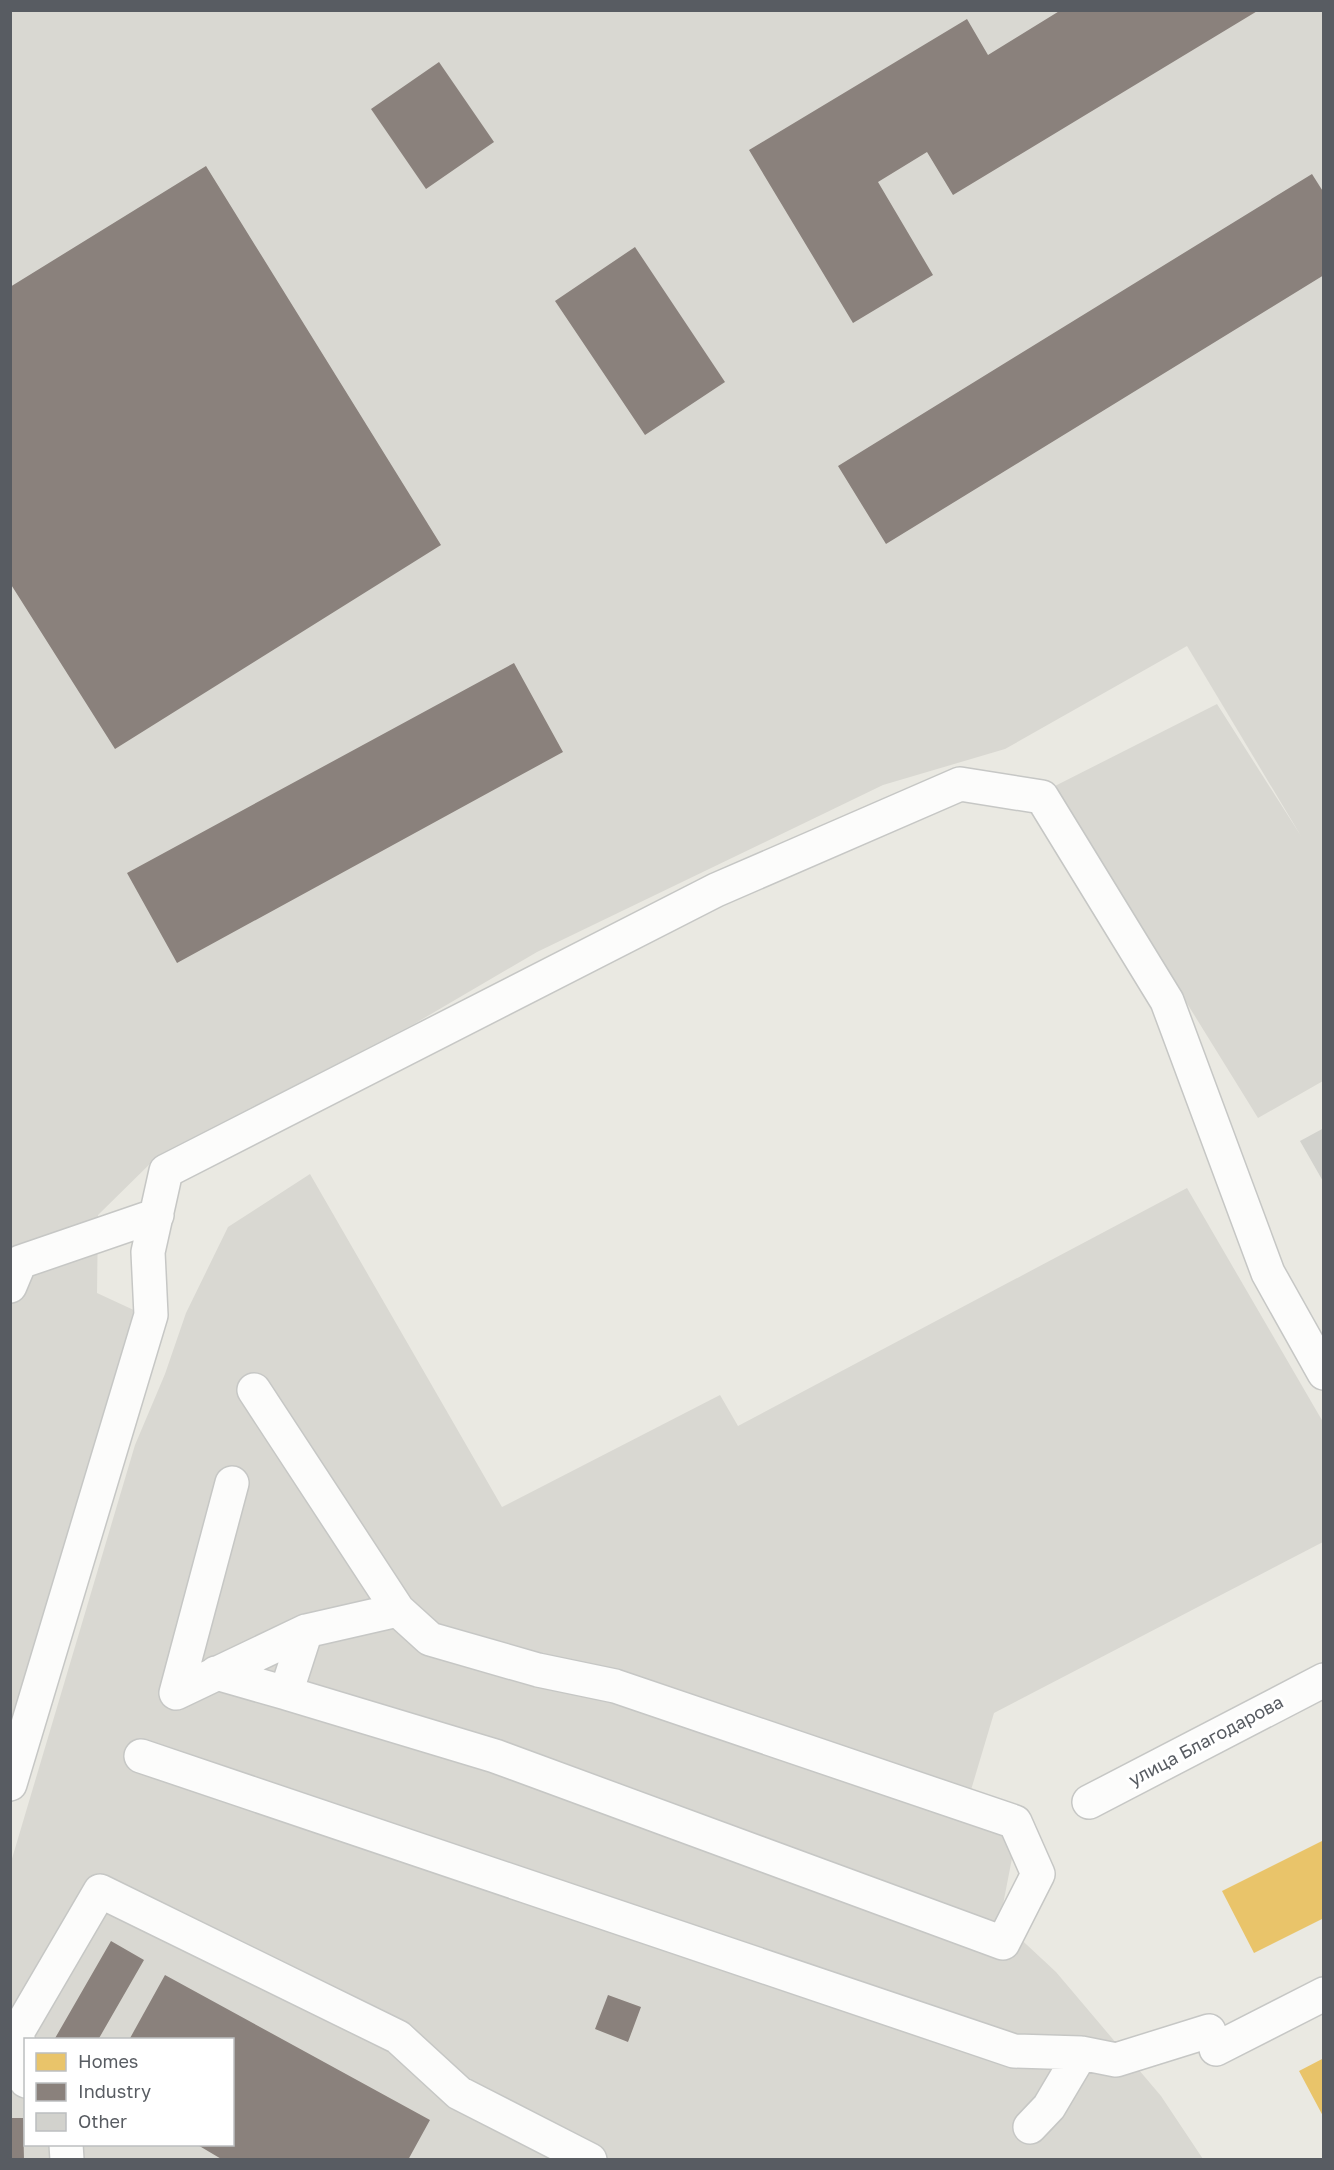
<svg xmlns="http://www.w3.org/2000/svg" width="1334" height="2170" font-family="'Golos Text',sans-serif">
  <style>
    .industrial { fill: #d9d8d2; fill-rule: evenodd }
    .homes { fill: #e9c46a }
    .industry { fill: #8a817c }
    .building { fill: #d2d2cd }
    .lines { fill: none; stroke-linecap: round; stroke-linejoin: round }
    .minor-casing { stroke: #c6c7c5; stroke-width: 36 }
    .minor { stroke: #fcfcfb; stroke-width: 33 }
    .labels { text-anchor: middle; stroke-width: 6; stroke-linejoin: round; paint-order: stroke }
    .street-label { font-size: 18px; fill: #585c62; stroke: #fff }
  </style>
  <rect width="100%" height="100%" fill="#eae9e2"/>
  <!-- industrial -->
  <path class="industrial" d="M 11,11 L 1323,11 L 1323,1081 L 1258,1118 L 1053,787 L 1217,704 L 1301,836 L 1187,646 L 1005,749 L 883,785 L 537,952 L 414,1024 L 160,1154 L 98,1215 L 97,1293 L 138,1312 L 11,1733 Z
    M 310,1174 L 502,1507 L 720,1395 L 738,1426 L 1187,1188 L 1323,1422 L 1323,1542 L 994,1713 L 971,1790 L 1014,1848 L 1000,1920 L 1056,1972 L 1161,2096 L 1203,2159 L 11,2160 L 11,1862 L 135,1445 L 165,1374 L 186,1313 L 228,1227 ZM 26,2040 L 232,2040 L 232,2144 L 26,2144 Z"/>
  <!-- homes -->
  <path class="homes" d="M 1324,1840 L 1324,1918 L 1254,1953 L 1222,1891 Z
    M 1324,2058 L 1324,2118 L 1299,2071 Z"/>
  <!-- industry -->
  <path class="industry" d="M 1061,10 L 1259,10 L 953,195 L 927,152 L 878,182 L 933,275 L 853,323 L 749,150 L 967,19 L 988,55 Z
    M 439,62 L 494,142 L 426,189 L 371,109 Z
    M 206,166 L 441,545 L 115,749 L 10,583 L 10,287 Z
    M 1312,174 L 1324,193 L 1324,275 L 886,544 L 838,466 Z
    M 635,247 L 725,382 L 645,435 L 555,301 Z
    M 514,663 L 563,752 L 177,963 L 127,873 Z
    M 111,1941 L 144,1960 L 98,2040 L 54,2040 Z
    M 165,1975 L 430,2120 L 408,2160 L 223,2160 L 196,2144 L 232,2144 L 232,2040 L 129,2040 Z
    M 608,1995 L 641,2007 L 628,2042 L 595,2029 Z
    M 10,2118 L 23,2118 L 24,2160 L 10,2160 Z"/>
  <!-- building -->
  <path class="building" d="M 1324,1128 L 1324,1183 L 1300,1141 Z"/>
  <g class="lines">
    <!-- minor casing -->
    <g class="minor-casing">
      <path id="minor" d="M 10,1286 L 20,1262 L 157,1215
        M 232,1483 L 176,1693 L 306,1631 L 398,1610 L 254,1390
        M 216,1673 L 286,1693 L 306,1631
        M 286,1693 L 495,1756 L 1003,1943 L 1038,1874 L 1015,1822 L 615,1686 L 538,1670 L 430,1639 L 398,1610
        M 141,1756 L 1014,2051 L 1081,2053 L 1049,2107 L 1030,2127
        M 10,1784 L 151,1315 L 148,1252 L 166,1171 L 716,890 L 960,784 L 1042,797 L 1167,1001 L 1268,1273 L 1324,1373
        M 1089,1802 L 1324,1680
        M 1216,2049 L 1324,1994
        M 1081,2053 L 1116,2060 L 1209,2031
        M 26,2081 L 17,2033 L 100,1891 L 398,2037 L 459,2093 L 590,2160
        M 66,2144 L 67,2160"/>
    </g>
    <!-- minor -->
    <use href="#minor" class="minor"/>
  </g>
  <g class="labels">
    <!-- street labels -->
    <g class="street-label">
      <text transform="translate(1206 1741) rotate(-28)" y="6">улица Благодарова</text>
    </g>
  </g>
  <!-- border -->
  <rect width="1334" height="2170" fill="none" stroke="#585c62" stroke-width="24"/>
  <!-- legend -->
  <rect x="24" y="2038" width="210" height="108" fill="#ffffff" stroke="#bcbec0" stroke-width="1.5"/>
  <rect x="36" y="2053" width="30" height="18" fill="#e9c46a" stroke="#bcbec0" stroke-width="1.5"/>
  <text x="78" y="2068" font-size="18" fill="#585c62">Homes</text>
  <rect x="36" y="2083" width="30" height="18" fill="#8a817c" stroke="#bcbec0" stroke-width="1.5"/>
  <text x="78" y="2098" font-size="18" fill="#585c62">Industry</text>
  <rect x="36" y="2113" width="30" height="18" fill="#d2d2cd" stroke="#bcbec0" stroke-width="1.5"/>
  <text x="78" y="2128" font-size="18" fill="#585c62">Other</text>
</svg>
